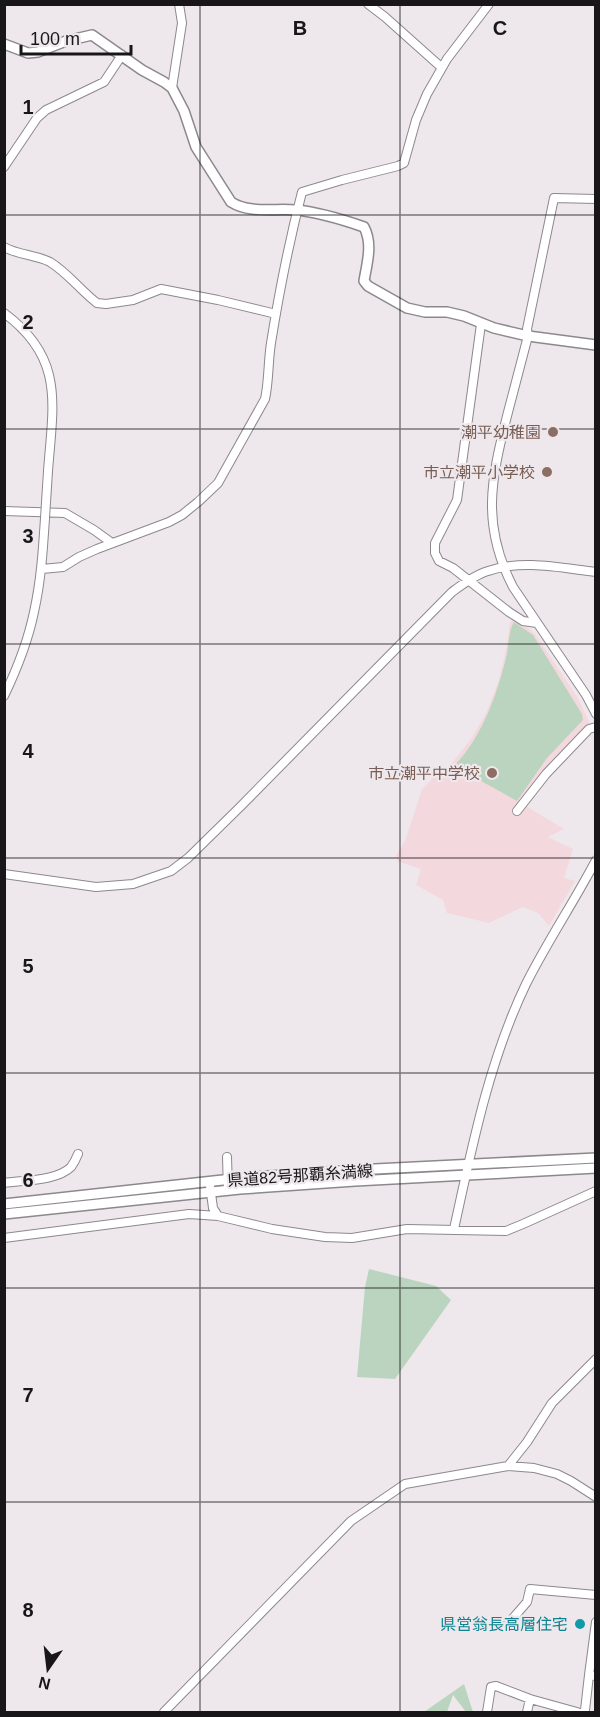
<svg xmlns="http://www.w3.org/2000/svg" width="600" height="1717" font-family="Arial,'Noto Sans JP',sans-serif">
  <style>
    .education { fill: #f3d9dd }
    .green { fill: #bad4bf }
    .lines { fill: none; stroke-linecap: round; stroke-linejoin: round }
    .minor-casing { stroke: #8d888d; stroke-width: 10 }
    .major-casing { stroke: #8d888d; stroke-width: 12 }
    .minor { stroke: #fff; stroke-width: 8 }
    .major { stroke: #fff; stroke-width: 9 }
    .minor-bridge-casing { stroke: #8d888d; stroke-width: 10; stroke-linecap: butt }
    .minor-bridge { stroke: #fff; stroke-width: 8 }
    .grid { fill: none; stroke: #181618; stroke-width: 1.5; stroke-opacity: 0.55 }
    .education-dot { fill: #8d6e63; stroke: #eee8ed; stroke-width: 2 }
    .culture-dot { fill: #0f9aa8; stroke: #eee8ed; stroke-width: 2 }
    .labels { text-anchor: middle; stroke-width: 4.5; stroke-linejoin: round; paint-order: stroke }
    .education-label { font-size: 16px; fill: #785e54; stroke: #eee8ed; text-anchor: end }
    .street-label { font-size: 16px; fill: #181618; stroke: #eee8ed }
    .culture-label { font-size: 16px; fill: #0d838f; stroke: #eee8ed; text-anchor: end }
    .grid-label { font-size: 20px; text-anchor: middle; font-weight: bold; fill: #181618; stroke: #eee8ed; stroke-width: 4.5; stroke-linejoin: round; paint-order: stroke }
  </style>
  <rect width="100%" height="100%" fill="#eee8ed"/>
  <!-- education -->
  <path class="education" d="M 514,620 L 527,627 L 535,634 L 578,698 L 590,724 L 528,790 L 526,806 L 564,829 L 548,837 L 573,849 L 564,878 L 575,881 L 549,926 L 538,913 L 523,907 L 489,923 L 447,913 L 443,900 L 416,885 L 421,869 L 397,861 L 396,856 L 405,841 L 422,789 L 432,779 L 448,768 L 473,736 L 486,713 L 499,680 L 507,645 L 510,622 Z"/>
  <!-- green -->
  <path class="green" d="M 514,622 L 533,635 L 582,714 L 583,720 L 547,758 L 517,801 L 454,766 C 482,737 496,697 506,658 C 509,647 508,631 514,622 Z
    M 369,1269 L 436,1286 L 451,1300 L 395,1379 L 357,1377 L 365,1287 Z
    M 464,1684 L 473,1712 L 466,1712 L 453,1695 L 447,1712 L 424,1712 Z"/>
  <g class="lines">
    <!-- minor casing -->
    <g class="minor-casing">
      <path id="minor" d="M 368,4 L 385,17 L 441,67
        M 172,88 L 182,23 L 179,4
        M 4,167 L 37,118 L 46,110 L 104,82 L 122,55
        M 596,199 L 554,198 L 527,329 L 528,336 C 521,363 514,389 507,416 C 491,480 481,525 513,587 L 586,695 L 596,714
        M 4,247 C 18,255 36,255 50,262 C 68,273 81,291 97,303 L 106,304 L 133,300 L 161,289 L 218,300 L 276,314
        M 4,313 C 65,358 53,404 48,471
        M 481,324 L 457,500 L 435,543 L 435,553 L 439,561 L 453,568 L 509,612 L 523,621 L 537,623
        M 4,511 L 65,513 L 94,530 L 112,543
        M 42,569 L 63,567 L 79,557 L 97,549 L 169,522 L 182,515 L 198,502 L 218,483 L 265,399 C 269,381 268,362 271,343 C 279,293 289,242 302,192 L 342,180 L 398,166 L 404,163 L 416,120 L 427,94 L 447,59 L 489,4
        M 4,696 C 17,669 28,641 34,612 C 41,581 43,549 45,518
        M 517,811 L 546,774 L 589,729 L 596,727
        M 4,874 L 96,887 L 133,884 L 171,871 L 188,858 L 239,808 L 452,592 C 463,584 475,575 488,571 C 523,559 561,568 596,572
        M 227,1157 L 228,1190
        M 4,1183 C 24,1180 57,1181 71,1167 C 74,1163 76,1159 78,1154
        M 210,1186 L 213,1208 L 218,1216
        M 454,1229 C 472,1147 489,1061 526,984 C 547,942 574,902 596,860
        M 4,1238 L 189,1214 L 218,1216 L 272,1229 L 325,1237 L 352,1238 L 407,1229 L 506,1231 L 523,1224 L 596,1191
        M 508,1466 L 527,1442 L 552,1403 L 596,1359
        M 507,1625 L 527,1602 L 530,1589 L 596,1595
        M 589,1675 L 596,1622
        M 164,1712 L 351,1521 L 405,1484 L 508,1466 L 534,1468 L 557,1474 L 571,1481 L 596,1497
        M 487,1712 L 491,1687 L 496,1686 L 530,1699 L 577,1712
        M 527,1712 L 530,1699
        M 583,1712 L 585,1710 L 589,1675 L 596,1676"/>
    </g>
    <!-- major casing -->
    <g class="major-casing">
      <path id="major" d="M 4,44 L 28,53 L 38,52 L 66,41 L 92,35 L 142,70 L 164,82 L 172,88 L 184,111 L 196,147 L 231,202 C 250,214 275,208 296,210 C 317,212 344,220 364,227 C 373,244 367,263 364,281 L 368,286 L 407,308 L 425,312 L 447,312 L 464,316 L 494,328 L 528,336 L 596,345
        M 4,1204 L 241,1178 L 355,1170 L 596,1158
        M 4,1214 L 240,1189 L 355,1181 L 596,1168"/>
    </g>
    <!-- minor -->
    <use href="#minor" class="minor"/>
    <!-- major -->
    <use href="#major" class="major"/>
    <!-- minor-bridge casing -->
    <g class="minor-bridge-casing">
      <path id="minor-bridge" d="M 45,518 L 48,471"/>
    </g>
    <!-- minor-bridge -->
    <use href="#minor-bridge" class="minor-bridge"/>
  </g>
  <!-- grid -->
  <path class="grid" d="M 200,4 L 200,1712M 400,4 L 400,1712M 4,215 L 596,215M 4,429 L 596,429M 4,644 L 596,644M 4,858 L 596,858M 4,1073 L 596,1073M 4,1288 L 596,1288M 4,1502 L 596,1502"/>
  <!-- markers -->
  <g class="education-dot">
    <circle cx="553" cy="432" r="6"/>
    <circle cx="547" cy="472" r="6"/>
    <circle cx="492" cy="773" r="6"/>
  </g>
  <circle class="culture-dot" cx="580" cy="1624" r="6"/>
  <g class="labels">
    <!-- education labels -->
    <g class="education-label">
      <text x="541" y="438">潮平幼稚園</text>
      <text x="535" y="478">市立潮平小学校</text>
      <text x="480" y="779">市立潮平中学校</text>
    </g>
    <!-- street labels -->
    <g class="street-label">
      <text transform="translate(300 1175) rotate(-4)" y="6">県道82号那覇糸満線</text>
    </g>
    <!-- culture labels -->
    <g class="culture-label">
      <text x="568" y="1630">県営翁長高層住宅</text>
    </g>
  </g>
  <g class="grid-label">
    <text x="300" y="35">B</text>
    <text x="500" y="35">C</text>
    <text x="28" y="114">1</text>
    <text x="28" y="329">2</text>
    <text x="28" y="543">3</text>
    <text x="28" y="758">4</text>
    <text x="28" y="973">5</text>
    <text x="28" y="1187">6</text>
    <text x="28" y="1402">7</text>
    <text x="28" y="1617">8</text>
  </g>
  <!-- border -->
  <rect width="600" height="1717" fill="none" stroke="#181618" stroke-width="12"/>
  <!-- north arrow -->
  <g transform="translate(48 1669) rotate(194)" stroke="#eee8ed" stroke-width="4.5" paint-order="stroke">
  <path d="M0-4.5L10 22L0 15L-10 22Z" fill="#181618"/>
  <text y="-9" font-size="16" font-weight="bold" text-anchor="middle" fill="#181618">N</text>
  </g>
  <!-- scale -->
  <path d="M21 45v9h110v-9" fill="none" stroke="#181618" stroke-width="3"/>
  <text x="30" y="45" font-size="18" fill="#181618" stroke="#eee8ed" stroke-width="4.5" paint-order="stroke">100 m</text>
</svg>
